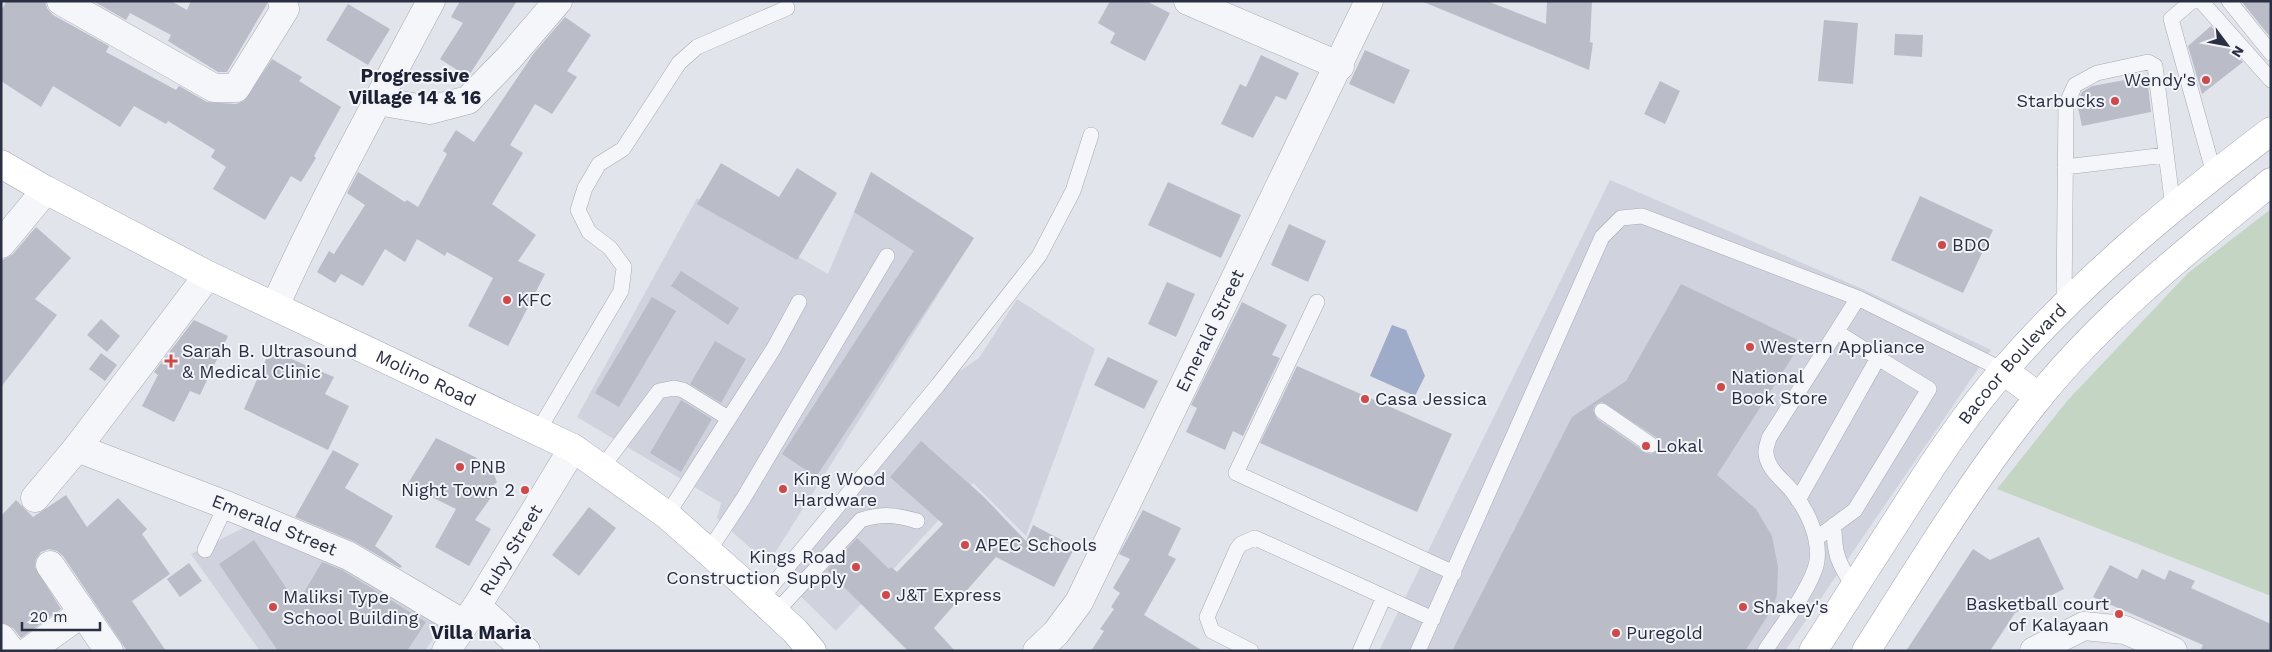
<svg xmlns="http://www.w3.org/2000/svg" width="2272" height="652" font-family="'Work Sans',sans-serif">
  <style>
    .built { fill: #d0d3dd }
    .green { fill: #c5d5c4 }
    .water { fill: #9eacca }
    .building { fill: #babdc8; fill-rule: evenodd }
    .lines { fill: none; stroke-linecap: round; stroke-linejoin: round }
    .lane-casing { stroke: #a7aab5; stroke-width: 16 }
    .street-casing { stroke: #a7aab5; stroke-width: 29 }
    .primary-casing { stroke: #a2a7b6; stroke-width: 29 }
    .lane { stroke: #f5f6f9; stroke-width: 15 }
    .street { stroke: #f5f6f9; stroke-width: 28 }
    .primary { stroke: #fff; stroke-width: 28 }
    .poi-dot { fill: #ce4949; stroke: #f2f4f8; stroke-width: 2 }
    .labels { text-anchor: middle; stroke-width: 4; stroke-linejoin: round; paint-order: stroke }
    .poi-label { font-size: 18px; fill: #2a2f43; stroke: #f2f4f8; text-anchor: start }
    .street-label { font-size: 18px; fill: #2a2f43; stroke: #f2f4f8 }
    .neighbourhood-label { font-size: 19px; font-weight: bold; fill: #1c2134; stroke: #f2f4f8 }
  </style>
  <rect width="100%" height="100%" fill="#e2e4eb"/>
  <!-- built -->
  <path class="built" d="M 871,172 L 974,238 L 768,564 L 717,518 L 721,503 L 577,417 L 697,198 L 828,274 Z
    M 1610,180 L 1865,290 L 1991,350 L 1785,651 L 1379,651 Z
    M 1017,299 L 1095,349 L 1026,536 L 973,483 L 836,631 L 783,579 L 931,390 L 979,358 Z
    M 251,524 L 340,561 L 441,627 L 425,651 L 260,651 L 191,554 Z"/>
  <!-- green -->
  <path class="green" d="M 2271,209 L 2271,596 L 1997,489 L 2067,401 L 2188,273 Z"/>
  <!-- water -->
  <path class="water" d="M 1392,325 L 1406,330 L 1425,376 L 1415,396 L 1370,376 Z"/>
  <!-- building -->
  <path class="building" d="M 7,1 L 45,1 L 47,8 L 53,15 L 109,46 L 106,52 L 176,90 L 179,86 L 207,102 L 236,104 L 244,101 L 272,59 L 302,77 L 299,81 L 341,107 L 314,156 L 316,158 L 301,182 L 291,176 L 265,220 L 213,189 L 226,167 L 211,157 L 215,150 L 168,121 L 166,124 L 134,106 L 120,127 L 53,86 L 41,107 L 1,81 L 1,11 Z
    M 93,1 L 171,1 L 187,10 L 191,1 L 267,1 L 267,4 L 227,72 L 218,72 L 168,41 L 171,35 L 130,13 L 126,20 Z
    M 460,1 L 517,1 L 468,77 L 440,59 L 463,23 L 451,17 Z
    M 1110,1 L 1146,1 L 1170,13 L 1145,61 L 1110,43 L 1115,33 L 1098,23 Z
    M 1421,1 L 1487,1 L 1546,24 L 1547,1 L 1592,1 L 1590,42 L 1593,43 L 1589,70 Z
    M 2241,1 L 2271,1 L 2271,38 Z
    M 348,4 L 390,29 L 368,65 L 326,40 Z
    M 565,17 L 591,35 L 567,71 L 577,77 L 552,114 L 535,104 L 510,145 L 523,153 L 492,204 L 536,235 L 518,261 L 545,274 L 508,346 L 468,326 L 493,278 L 447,252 L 445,256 L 417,239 L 405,262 L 385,249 L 363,286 L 341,274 L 335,283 L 317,272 L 329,251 L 334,254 L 365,205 L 347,193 L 358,172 L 405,202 L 407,200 L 418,207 L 447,154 L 443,151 L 456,130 L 474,142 L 534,53 Z
    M 1824,20 L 1858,23 L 1853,84 L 1818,81 Z
    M 2211,26 L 2243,62 L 2202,94 L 2188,46 Z
    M 1895,34 L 1923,35 L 1922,57 L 1894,55 Z
    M 1365,50 L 1410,70 L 1394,104 L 1349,84 Z
    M 1261,55 L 1299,73 L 1286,100 L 1276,96 L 1253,138 L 1221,124 L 1240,84 L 1246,87 Z
    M 2147,76 L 2151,112 L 2082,126 L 2077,103 L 2082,92 L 2092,86 Z
    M 1660,81 L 1680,91 L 1665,124 L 1644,114 Z
    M 721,163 L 779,197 L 797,168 L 837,193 L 797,260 L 697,204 Z
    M 871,172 L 974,238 L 816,477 L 782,454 L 914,251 L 854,212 Z
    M 1168,182 L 1241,215 L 1221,258 L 1148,225 Z
    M 1920,196 L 1993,230 L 1963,293 L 1891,260 Z
    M 1289,224 L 1326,241 L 1308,282 L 1271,265 Z
    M 36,227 L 71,258 L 35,299 L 57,315 L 1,387 L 1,261 L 13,254 Z
    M 681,271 L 739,308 L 728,325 L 671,286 Z
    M 1167,282 L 1195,294 L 1176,337 L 1148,324 Z
    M 1681,284 L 1802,342 L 1717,475 L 1756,509 L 1772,536 L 1778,567 L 1777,595 L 1772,609 L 1745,651 L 1452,651 L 1572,417 L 1626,381 ZM 1602,402 L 1656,437 L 1660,445 L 1658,451 L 1651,454 L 1646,453 L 1597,419 L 1593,410 L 1595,405 Z
    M 652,297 L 676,311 L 619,407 L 595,393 Z
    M 1242,302 L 1287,325 L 1272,355 L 1280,358 L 1243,436 L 1233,431 L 1225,450 L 1186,432 L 1197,408 L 1191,405 Z
    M 101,319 L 120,336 L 107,352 L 87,335 Z
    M 194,320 L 228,336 L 200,395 L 190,391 L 174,422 L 142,406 L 158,375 L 154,372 Z
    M 715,341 L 746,359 L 721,403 L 690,384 Z
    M 270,350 L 334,377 L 325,394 L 349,406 L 328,450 L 244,409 Z
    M 101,353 L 117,365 L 105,381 L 89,369 Z
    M 1108,357 L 1158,381 L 1144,409 L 1094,385 Z
    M 1297,366 L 1452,434 L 1417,512 L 1260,443 Z
    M 681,400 L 712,419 L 681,472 L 650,453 Z
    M 436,438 L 477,458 L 476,462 L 492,470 L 497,482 L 490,489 L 494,493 L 475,520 L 491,529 L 469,566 L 435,547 L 456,509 L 407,485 Z
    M 921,441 L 983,496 L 1026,541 L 1033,525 L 1075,547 L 1054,587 L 996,557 L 934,628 L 955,651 L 908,651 L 827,570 L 857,538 L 889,569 L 891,567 L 897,572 L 943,524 L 890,477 Z
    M 333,450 L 359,464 L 345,488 L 393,516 L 375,546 L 402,566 L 400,568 L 355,542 L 295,517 Z
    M 66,495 L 87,527 L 118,498 L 147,529 L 142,534 L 170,574 L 132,601 L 166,651 L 127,651 L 63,556 L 57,551 L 49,549 L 41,552 L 36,559 L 35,567 L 61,609 L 21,638 L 13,628 L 1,623 L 1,516 L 16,500 L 33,517 Z
    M 589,507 L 616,528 L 579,576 L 552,555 Z
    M 1143,510 L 1181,528 L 1168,555 L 1176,559 L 1144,615 L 1203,651 L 1091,651 L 1104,631 L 1100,629 L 1114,609 L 1111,607 L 1120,593 L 1113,588 L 1130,559 L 1119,554 Z
    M 2039,537 L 2064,589 L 2015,613 L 1990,651 L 1906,651 L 1973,549 L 1990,560 Z
    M 254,540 L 297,604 L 322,562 L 342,570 L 426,622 L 407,651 L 278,651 L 219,564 Z
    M 189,563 L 202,581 L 180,597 L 167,579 Z
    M 2110,565 L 2137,579 L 2142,569 L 2165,580 L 2169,570 L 2195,581 L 2191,588 L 2271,624 L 2271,651 L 2200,651 L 2203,645 L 2093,597 Z"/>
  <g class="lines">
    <!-- lane casing -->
    <g class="lane-casing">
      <path id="lane" d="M 2192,1 L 2171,19 L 2214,174
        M 2201,1 L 2271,80
        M 2229,1 L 2271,53
        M 2065,167 L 2166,155
        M 1317,302 L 1236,473 L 1454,573
        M 2064,304 L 2066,105 L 2075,85 L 2097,73 L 2148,62 L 2155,66 L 2173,208
        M 1837,332 L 1878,358
        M 1602,411 L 1651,445
        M 538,431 L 621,291 L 624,267 L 610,248 L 589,232 L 578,210 L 585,188 L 599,164 L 623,149 L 679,63 L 697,47 L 787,8
        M 601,469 L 659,391 L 674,388 L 683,390 L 728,418
        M 1798,500 L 1878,358 L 1929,389 L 1855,510 L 1817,538
        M 667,515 L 774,348 L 799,302
        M 1834,525 C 1834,554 1838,563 1854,587
        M 205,550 L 226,505
        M 708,552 L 743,499 L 887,256
        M 761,599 L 938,385 L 1039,256 L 1073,191 L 1091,135
        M 775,613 L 861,520 C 882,513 897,515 917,521
        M 1251,651 L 1212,631 L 1207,617 L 1237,549 L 1241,544 L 1255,538 L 1433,619
        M 1360,651 L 1384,597
        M 1418,651 L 1602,237 L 1621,218 L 1642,216 L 1858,298 L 2003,370
        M 1765,651 C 1779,629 1813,586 1817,561 C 1820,536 1807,510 1792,491 C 1783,480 1767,469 1766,453 C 1765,449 1768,443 1769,438 L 1858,298"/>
    </g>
    <!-- street casing -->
    <g class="street-casing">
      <g id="street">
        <path d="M 61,1 L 214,88 L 236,88 L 285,9 L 282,1"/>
        <path d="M 1188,1 L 1340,66"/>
        <path d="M 377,101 L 430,110 L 468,100 L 510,57 L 558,1"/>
        <path d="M 1,244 L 46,190"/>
        <path d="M 275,306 C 322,202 377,102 431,1"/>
        <path id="s1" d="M 77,448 L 226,505 L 349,556 L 464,624"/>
        <path d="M 35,498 L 77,448 L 208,275"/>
        <path d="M 50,565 L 109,651"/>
        <path d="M 477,606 L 526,651"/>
        <path d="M 1,638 L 11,651"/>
        <path d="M 29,651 L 82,613"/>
        <path id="s2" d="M 446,651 L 477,606 L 573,448"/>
        <path id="s3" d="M 1037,651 L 1056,633 L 1079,602 L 1369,1"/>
        <path d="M 2034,651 L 2084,626 L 2125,630 L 2173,651"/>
      </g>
    </g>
    <!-- primary casing -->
    <g class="primary-casing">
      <g id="primary">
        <path id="s4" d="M 1,164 L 46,190 L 208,275 L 573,448 L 667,515 L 738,578 L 795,631 L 812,651"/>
        <path d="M 2003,370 L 2039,397"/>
        <path id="s5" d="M 1813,651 C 1843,604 1873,558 1903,511 C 1934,462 1966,413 2004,370 C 2082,280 2176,203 2271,131"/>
        <path d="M 1866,651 C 1921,565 1974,477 2038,398 C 2105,315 2189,249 2271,182"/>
      </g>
    </g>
    <!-- lane -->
    <use href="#lane" class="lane"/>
    <!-- street -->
    <use href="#street" class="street"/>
    <!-- primary -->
    <use href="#primary" class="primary"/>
  </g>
  <!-- markers -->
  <g class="poi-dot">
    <circle cx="2206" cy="80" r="5"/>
    <circle cx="2115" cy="101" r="5"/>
    <circle cx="1942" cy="245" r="5"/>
    <circle cx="507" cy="300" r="5"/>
    <circle cx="1750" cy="347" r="5"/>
    <path d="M168.5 353.5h5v5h5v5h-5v5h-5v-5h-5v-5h5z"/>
    <circle cx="1721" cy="387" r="5"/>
    <circle cx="1365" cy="399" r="5"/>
    <circle cx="1646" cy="446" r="5"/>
    <circle cx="460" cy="467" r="5"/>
    <circle cx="783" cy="489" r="5"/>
    <circle cx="525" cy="490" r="5"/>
    <circle cx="965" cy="545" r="5"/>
    <circle cx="856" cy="567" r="5"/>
    <circle cx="886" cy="595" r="5"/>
    <circle cx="273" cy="607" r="5"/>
    <circle cx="1743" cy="607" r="5"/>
    <circle cx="2119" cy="614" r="5"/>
    <circle cx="1616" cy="633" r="5"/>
  </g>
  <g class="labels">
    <!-- poi labels -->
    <g class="poi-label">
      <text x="2196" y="86" text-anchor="end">Wendy's</text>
      <text x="2105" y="107" text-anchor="end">Starbucks</text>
      <text x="1952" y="251">BDO</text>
      <text x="517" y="306">KFC</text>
      <text x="1760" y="353">Western Appliance</text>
      <text x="182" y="357">Sarah B. Ultrasound<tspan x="182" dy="21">&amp; Medical Clinic</tspan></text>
      <text x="1731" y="383">National<tspan x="1731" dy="21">Book Store</tspan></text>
      <text x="1375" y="405">Casa Jessica</text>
      <text x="1656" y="452">Lokal</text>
      <text x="470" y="473">PNB</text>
      <text x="793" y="485">King Wood<tspan x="793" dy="21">Hardware</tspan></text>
      <text x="515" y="496" text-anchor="end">Night Town 2</text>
      <text x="975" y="551">APEC Schools</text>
      <text x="846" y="563" text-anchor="end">Kings Road<tspan x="846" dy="21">Construction Supply</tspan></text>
      <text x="896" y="601">J&amp;T Express</text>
      <text x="283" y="603">Maliksi Type<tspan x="283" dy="21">School Building</tspan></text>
      <text x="2109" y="610" text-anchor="end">Basketball court<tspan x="2109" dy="21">of Kalayaan</tspan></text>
      <text x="1753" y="613">Shakey's</text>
      <text x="1626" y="639">Puregold</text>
    </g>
    <!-- street labels -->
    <g class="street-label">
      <text dy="6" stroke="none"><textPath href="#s3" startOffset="366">Emerald Street</textPath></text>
      <text dy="6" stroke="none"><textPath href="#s5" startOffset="350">Bacoor Boulevard</textPath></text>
      <text dy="6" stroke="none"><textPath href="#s4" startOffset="476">Molino Road</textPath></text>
      <text dy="6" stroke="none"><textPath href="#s1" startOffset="212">Emerald Street</textPath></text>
      <text dy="6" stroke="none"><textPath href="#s2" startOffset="120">Ruby Street</textPath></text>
    </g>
    <!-- neighbourhood labels -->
    <g class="neighbourhood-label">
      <text x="415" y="82">Progressive<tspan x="415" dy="22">Village 14 &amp; 16</tspan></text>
      <text x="481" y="639">Villa Maria</text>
    </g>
  </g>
  <!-- border -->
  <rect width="2272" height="652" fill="none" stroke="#2a2f43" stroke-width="5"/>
  <!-- north arrow -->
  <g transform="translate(2227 45) rotate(122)" stroke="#f2f4f8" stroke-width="4" paint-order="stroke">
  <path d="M0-4L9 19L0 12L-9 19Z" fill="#2a2f43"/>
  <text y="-8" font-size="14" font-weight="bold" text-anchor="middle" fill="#2a2f43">N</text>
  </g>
  <!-- scale -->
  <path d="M22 622v8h78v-8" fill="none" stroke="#2a2f43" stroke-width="2.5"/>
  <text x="30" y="622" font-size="15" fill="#2a2f43" stroke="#f2f4f8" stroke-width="4" paint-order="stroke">20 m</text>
</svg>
